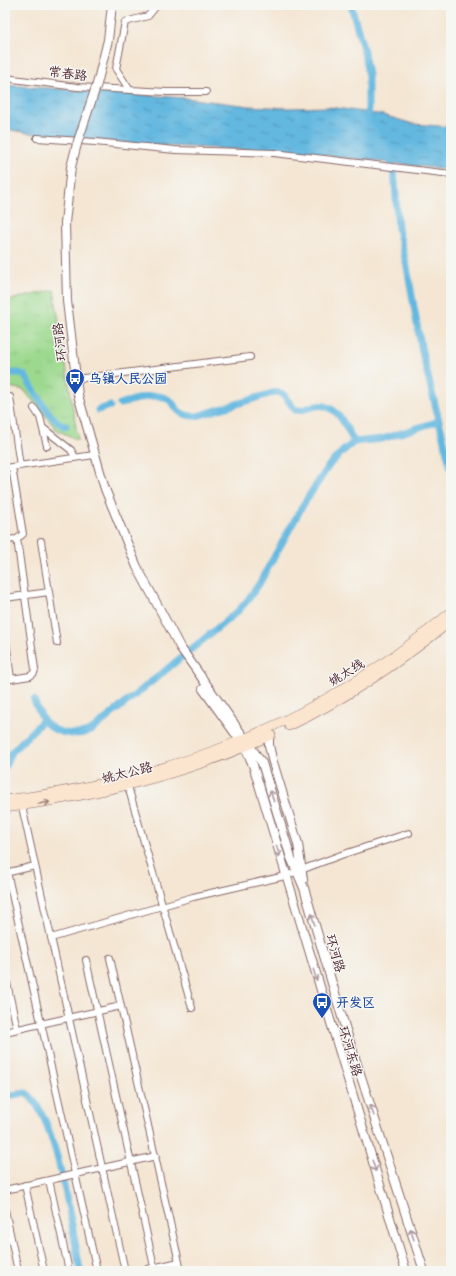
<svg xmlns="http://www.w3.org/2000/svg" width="456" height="1276" font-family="Dekko,'LXGW WenKai TC',sans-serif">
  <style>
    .grass { fill: url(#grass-tufts); stroke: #737c5c }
    .water { fill: url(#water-ripples); stroke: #566c86 }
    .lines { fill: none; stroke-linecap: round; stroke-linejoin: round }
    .canal { stroke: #63b8e0; stroke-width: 7 }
    .minor-casing { stroke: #866566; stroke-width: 8 }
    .tertiary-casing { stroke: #866566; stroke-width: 10 }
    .secondary-casing { stroke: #866566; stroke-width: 10 }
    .minor { stroke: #fff; stroke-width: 6 }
    .tertiary { stroke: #fff; stroke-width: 8 }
    .secondary { stroke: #fbe5cf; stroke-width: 9 }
    .tertiary-bridge-casing { stroke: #866566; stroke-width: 10; stroke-linecap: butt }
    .tertiary-bridge { stroke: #fff; stroke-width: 8 }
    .oneway { stroke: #ae9aa0 }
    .oneway2 { stroke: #a2827d }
    .labels { text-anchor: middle; stroke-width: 3; stroke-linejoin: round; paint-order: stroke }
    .street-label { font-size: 13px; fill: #4a1f2b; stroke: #f6f6f2 }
    .transit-label { font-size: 13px; font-weight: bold; fill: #164399; stroke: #f6f6f2; text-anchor: start }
  </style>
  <defs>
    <pattern id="grass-tufts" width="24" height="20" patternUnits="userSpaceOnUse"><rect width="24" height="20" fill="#9cd98e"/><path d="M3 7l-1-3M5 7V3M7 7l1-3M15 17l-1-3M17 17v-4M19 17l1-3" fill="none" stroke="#88ba7b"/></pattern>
    <pattern id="water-ripples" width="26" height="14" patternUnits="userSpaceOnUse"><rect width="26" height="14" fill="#63b8e0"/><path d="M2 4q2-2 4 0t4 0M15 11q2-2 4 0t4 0" fill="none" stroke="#5495b6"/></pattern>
  </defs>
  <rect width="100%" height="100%" fill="#f6f6f2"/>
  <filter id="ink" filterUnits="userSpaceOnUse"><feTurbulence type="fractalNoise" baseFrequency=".025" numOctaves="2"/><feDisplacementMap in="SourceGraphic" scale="8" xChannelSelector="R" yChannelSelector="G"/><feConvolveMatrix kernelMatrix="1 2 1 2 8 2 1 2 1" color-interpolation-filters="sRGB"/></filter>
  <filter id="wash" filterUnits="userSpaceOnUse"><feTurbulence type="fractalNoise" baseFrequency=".012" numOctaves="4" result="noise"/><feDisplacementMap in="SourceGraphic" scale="16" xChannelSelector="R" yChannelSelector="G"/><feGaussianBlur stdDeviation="0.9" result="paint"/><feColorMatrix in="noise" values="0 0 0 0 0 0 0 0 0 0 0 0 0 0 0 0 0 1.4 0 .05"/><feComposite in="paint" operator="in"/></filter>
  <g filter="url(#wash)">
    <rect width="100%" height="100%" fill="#f4e6d3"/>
    <!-- grass -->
    <path class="grass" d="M 54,290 L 78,440 L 57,430 L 24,390 L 5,386 L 5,301 Z"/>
    <!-- water -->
    <path class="water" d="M 5,85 L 185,98 L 249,106 L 288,108 L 329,107 L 383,115 L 413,124 L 451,127 L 451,170 L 307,153 L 149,145 L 35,134 L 5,129 Z"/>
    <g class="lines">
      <!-- canal -->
      <path class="canal" d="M 351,5 L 364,52 L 368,75 L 368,121
        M 389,153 L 395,181 L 398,229 L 407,267 L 422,352 L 451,469
        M 5,373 L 19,373 L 24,375 C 34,388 50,423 66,426
        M 120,404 C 132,401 151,393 163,397 C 180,402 170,416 197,416 L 276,392 L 283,394 L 295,410 C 304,411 308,407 316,406 C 337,402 346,427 354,442
        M 98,410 L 110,406
        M 34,700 C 37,707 40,715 44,721 C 55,734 76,737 91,731 L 237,612 L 247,601 L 259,584 L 303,505 L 330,464 L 343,451 L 354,442 L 382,439 L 439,421
        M 5,767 L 10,754 L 43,720
        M 5,1096 L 26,1093 C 57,1114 72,1231 80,1269"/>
    </g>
  </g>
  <g filter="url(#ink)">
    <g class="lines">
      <!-- minor casing -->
      <g class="minor-casing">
        <path id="minor" d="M 5,78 L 77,87 L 167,92 L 206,92
          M 129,89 L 116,69 L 125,22 L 148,16 L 157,5
          M 37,138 L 95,142 L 175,150 L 274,153 L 451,174
          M 76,379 L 250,357
          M 10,397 L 20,466
          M 34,408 L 40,417 L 47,446
          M 43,428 L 71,450 L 75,457
          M 5,468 L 94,455
          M 5,540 L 17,539 L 23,534 L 12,467
          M 41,541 L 57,643
          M 5,598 L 49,592
          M 5,634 L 11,679
          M 5,680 L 30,676 L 34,673 L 35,669 L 17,539
          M 127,783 L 192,1008
          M 21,802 L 125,1271
          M 7,872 L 97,1271
          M 5,873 L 35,866
          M 51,938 L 193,897 L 285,876 L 341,855 L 409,833
          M 110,958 L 181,1271
          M 86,960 L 155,1271
          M 5,974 L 17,1029
          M 5,1032 L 121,1006
          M 49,1180 L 69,1271
          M 25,1185 L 44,1271
          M 5,1190 L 156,1156
          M 5,1210 L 18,1271
          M 139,1271 L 179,1262"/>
      </g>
      <!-- tertiary casing -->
      <g class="tertiary-casing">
        <path id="tertiary" d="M 97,84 L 108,40 L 112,5
          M 77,144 L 71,167 L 65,223 L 67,301 L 78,395 L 105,489 L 137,567 L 180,647 L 262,763 L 291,858 L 304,888 L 345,1027 L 424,1271
          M 203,689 L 245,747 L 253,765 L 406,1271
          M 269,736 L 269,745 L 272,759 L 298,844 L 303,880"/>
      </g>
      <!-- secondary casing -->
      <g class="secondary-casing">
        <path id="secondary" d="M 289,726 C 348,698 400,662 451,621
          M 5,800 C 175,779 318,723 451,612
          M 5,808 C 96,795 187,775 271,735"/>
      </g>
      <!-- minor -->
      <use href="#minor" class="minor"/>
      <!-- tertiary -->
      <use href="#tertiary" class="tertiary"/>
      <!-- secondary -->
      <use href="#secondary" class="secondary"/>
      <!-- tertiary-bridge casing -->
      <g class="tertiary-bridge-casing">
        <path id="tertiary-bridge" d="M 77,144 L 97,84"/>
      </g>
      <!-- tertiary-bridge -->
      <use href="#tertiary-bridge" class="tertiary-bridge"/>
    </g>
    <!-- one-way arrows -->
    <defs><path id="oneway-shaft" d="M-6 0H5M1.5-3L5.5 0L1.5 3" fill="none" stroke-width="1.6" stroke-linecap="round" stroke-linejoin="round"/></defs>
    <g class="oneway">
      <use href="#oneway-shaft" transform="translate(272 796) rotate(-107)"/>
      <use href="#oneway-shaft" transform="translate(278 851) rotate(74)"/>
      <use href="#oneway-shaft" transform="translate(313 919) rotate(-106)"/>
      <use href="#oneway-shaft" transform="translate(315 975) rotate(73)"/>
      <use href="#oneway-shaft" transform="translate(372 1110) rotate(-108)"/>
      <use href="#oneway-shaft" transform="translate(374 1166) rotate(73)"/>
      <use href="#oneway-shaft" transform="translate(412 1234) rotate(-108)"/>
    </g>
    <use class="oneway2" href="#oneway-shaft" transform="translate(44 803) rotate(-8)"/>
  </g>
  <!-- icons -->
  <defs>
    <g id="bus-pin" transform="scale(1)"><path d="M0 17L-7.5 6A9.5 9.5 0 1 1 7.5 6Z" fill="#1a4fb4" stroke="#f6f6f2"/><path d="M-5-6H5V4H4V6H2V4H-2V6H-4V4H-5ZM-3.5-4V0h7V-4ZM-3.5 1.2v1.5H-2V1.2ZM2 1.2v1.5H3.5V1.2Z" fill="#fff"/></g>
  </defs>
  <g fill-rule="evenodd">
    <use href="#bus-pin" x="75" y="378"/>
    <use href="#bus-pin" x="322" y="1002"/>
  </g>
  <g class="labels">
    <!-- street labels -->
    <g class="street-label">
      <text transform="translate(68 73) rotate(7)" y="5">常春路</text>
      <text transform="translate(59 342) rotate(-97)" y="5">环河路</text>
      <text transform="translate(346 672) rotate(-32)" y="5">姚太线</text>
      <text transform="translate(127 772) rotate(-14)" y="5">姚太公路</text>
      <text transform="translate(336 953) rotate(74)" y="5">环河路</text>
      <text transform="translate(351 1051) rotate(73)" y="5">环河东路</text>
    </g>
    <!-- transit labels -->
    <g class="transit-label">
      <text x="89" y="383">乌镇人民公园</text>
      <text x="336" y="1007">开发区</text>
    </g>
  </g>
  <!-- margin -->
  <rect width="456" height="1276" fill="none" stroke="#f6f6f2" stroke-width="20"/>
</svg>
